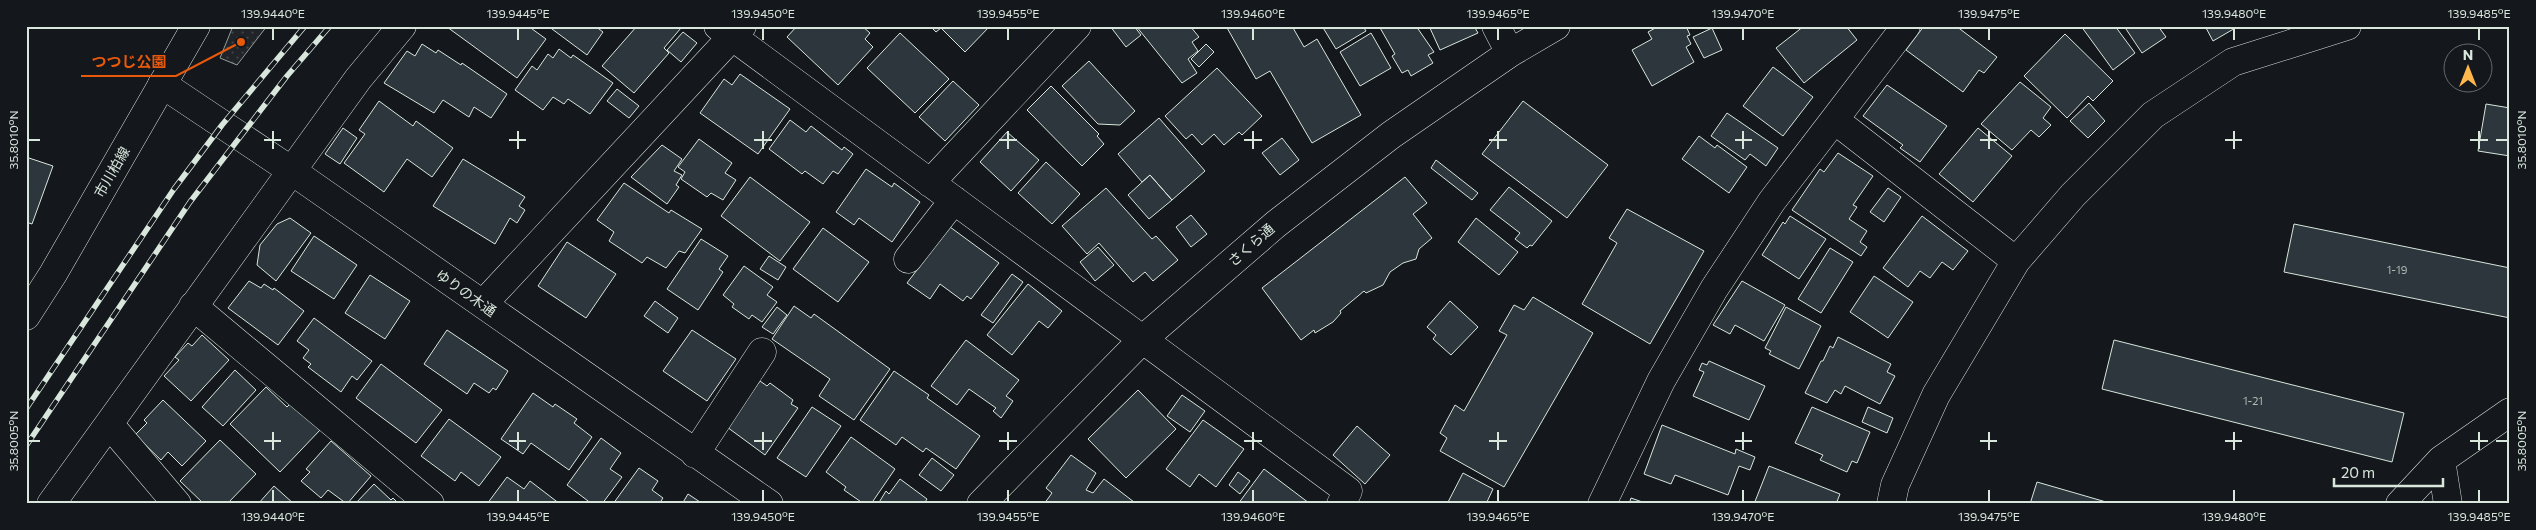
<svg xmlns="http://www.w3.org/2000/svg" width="2536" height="530" font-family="Commissioner,'Noto Sans JP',sans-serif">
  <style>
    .grass { fill: url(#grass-dots); stroke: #939e99 }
    .building { fill: #2c363c; stroke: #d8e6dc }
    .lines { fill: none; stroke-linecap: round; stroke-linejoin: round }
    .minor-casing { stroke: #d8e6dc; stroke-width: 29 }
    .major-casing { stroke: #d8e6dc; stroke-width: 29 }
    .minor { stroke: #14181c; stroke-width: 28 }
    .major { stroke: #14181c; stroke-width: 28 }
    .rail-casing { stroke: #d8e6dc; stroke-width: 5.5 }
    .rail { stroke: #14181c; stroke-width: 4; stroke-dasharray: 11; stroke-linecap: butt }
    .ticks { fill: none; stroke: #d8e6dc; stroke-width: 2 }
    .labels { text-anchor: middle; stroke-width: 4; stroke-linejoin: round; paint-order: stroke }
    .number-label { font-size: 11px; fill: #adbab4 }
    .street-label { font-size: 14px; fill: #d8e6dc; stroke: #14181c }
    .leader { fill: none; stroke: #e8590c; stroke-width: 2 }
    .callout-dot { fill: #e8590c; stroke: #14181c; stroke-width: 2 }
    .callout-label { font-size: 15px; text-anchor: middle; font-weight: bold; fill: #e8590c; stroke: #14181c; stroke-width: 4; stroke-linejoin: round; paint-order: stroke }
    .neatline { fill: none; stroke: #d8e6dc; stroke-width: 2 }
    .ticks-label { font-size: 12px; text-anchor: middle; fill: #d8e6dc }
  </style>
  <defs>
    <pattern id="grass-dots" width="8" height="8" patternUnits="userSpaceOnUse" patternTransform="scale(1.25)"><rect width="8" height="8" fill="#202428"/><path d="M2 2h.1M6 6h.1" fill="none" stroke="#404447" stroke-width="1.8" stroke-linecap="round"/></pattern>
  </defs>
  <rect width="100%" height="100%" fill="#14181c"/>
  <!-- grass -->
  <path class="grass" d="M 233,26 L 267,26 L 237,65 L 220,58 Z"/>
  <!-- building -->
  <path class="building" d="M 528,26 L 546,39 L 517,78 L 447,27 Z
    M 548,26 L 595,26 L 603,32 L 587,55 Z
    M 637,26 L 681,28 L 664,48 L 669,53 L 634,93 L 602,66 Z
    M 797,26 L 862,26 L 870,33 L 865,39 L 873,47 L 838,85 L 787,37 Z
    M 930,26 L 990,26 L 965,52 L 941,28 L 936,32 Z
    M 1110,26 L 1134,26 L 1141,35 L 1126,47 Z
    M 1136,26 L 1190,26 L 1199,37 L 1192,42 L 1198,51 L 1188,59 L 1197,73 L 1182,83 Z
    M 1226,26 L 1292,26 L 1304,47 L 1317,39 L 1361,115 L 1312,143 L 1270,71 L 1256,79 Z
    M 1322,26 L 1363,26 L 1366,31 L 1336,49 Z
    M 1379,26 L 1416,26 L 1434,52 L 1428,55 L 1433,63 L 1411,76 L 1408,70 L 1402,73 L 1392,56 L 1395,54 Z
    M 1429,26 L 1474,26 L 1478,33 L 1440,50 Z
    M 1659,26 L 1686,26 L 1690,35 L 1687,36 L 1691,44 L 1686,47 L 1694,62 L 1652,86 L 1632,50 L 1652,39 L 1648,32 Z
    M 1804,26 L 1846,26 L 1857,40 L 1804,83 L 1776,48 Z
    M 1924,26 L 1956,26 L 1997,57 L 1984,73 L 1979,70 L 1963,92 L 1906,50 Z
    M 2081,26 L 2115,26 L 2135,53 L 2113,70 Z
    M 2124,26 L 2158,26 L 2166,37 L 2142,53 Z
    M 2205,26 L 2236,26 L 2237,27 L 2213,41 Z
    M 1712,28 L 1722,50 L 1704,58 L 1693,37 Z
    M 683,32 L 697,43 L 681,62 L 667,50 Z
    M 900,33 L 949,79 L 915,113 L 867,68 Z
    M 1371,33 L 1391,68 L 1360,86 L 1340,52 Z
    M 2065,34 L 2113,81 L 2093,101 L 2088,96 L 2067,118 L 2024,76 Z
    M 422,44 L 436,53 L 438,50 L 461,65 L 462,63 L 507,94 L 491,118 L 474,107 L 469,117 L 443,100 L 434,113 L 384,83 L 407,51 L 415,56 Z
    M 1206,44 L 1214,52 L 1199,67 L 1191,59 Z
    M 559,49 L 571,58 L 573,55 L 613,83 L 590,114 L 568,99 L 564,104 L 553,97 L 543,110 L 515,90 L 532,66 L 537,70 L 548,54 L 553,58 Z
    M 1089,61 L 1135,111 L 1120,125 L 1098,124 L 1062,86 Z
    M 1773,67 L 1813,97 L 1783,136 L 1743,106 Z
    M 1217,68 L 1262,116 L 1242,135 L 1239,132 L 1224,145 L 1214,134 L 1202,145 L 1192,134 L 1186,139 L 1165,116 Z
    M 740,74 L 790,109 L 758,154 L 700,113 L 724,79 L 732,85 Z
    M 953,81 L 979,105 L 945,141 L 919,117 Z
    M 2020,82 L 2051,107 L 2043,118 L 2051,125 L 2039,137 L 2031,130 L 2012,150 L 1981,124 Z
    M 1887,85 L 1947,126 L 1920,162 L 1900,148 L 1903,145 L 1863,116 Z
    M 1051,86 L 1099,134 L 1097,136 L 1104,144 L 1082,166 L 1027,110 Z
    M 617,89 L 639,106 L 629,118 L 607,101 Z
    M 379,101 L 413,126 L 416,121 L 453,148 L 432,177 L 407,159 L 384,192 L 344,163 L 365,134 L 359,130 Z
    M 1523,101 L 1608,165 L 1567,218 L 1482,154 Z
    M 2089,103 L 2105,121 L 2088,138 L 2070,121 Z
    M 2486,104 L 2510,108 L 2510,156 L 2478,151 Z
    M 1727,113 L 1778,148 L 1766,166 L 1750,154 L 1745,160 L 1711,136 Z
    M 1159,118 L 1205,171 L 1172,200 L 1150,175 L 1142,182 L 1118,154 Z
    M 790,120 L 806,132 L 811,126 L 842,150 L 844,147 L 853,154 L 838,174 L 833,171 L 823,184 L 805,171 L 802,174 L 769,149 Z
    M 343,128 L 357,138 L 340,164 L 325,154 Z
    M 1978,128 L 2012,156 L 1973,202 L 1939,174 Z
    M 1007,132 L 1039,160 L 1011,191 L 980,162 Z
    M 1699,136 L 1715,148 L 1717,145 L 1747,167 L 1729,193 L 1682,159 Z
    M 1282,138 L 1299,160 L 1280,175 L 1262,153 Z
    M 699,139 L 732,163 L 725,173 L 736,180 L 723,200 L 711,193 L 707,197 L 681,179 L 685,172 L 678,167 Z
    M 662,145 L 682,159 L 674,171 L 682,175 L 676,185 L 679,187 L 667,204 L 631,177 Z
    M 1838,153 L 1873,176 L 1853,205 L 1857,207 L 1849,219 L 1867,231 L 1860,242 L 1867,247 L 1861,256 L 1792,210 L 1820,169 L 1824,172 Z
    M 26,157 L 53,166 L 32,224 L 26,222 Z
    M 463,159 L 525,197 L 519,206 L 525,210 L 517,223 L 510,218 L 495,244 L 433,206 Z
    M 1436,160 L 1478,193 L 1472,200 L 1431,168 Z
    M 1046,162 L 1080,194 L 1052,224 L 1018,193 Z
    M 866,169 L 892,187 L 894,183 L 920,202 L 892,242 L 859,218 L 854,225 L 836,212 Z
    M 1150,175 L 1172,200 L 1149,219 L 1128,195 Z
    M 750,177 L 810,222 L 780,261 L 721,216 Z
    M 1405,177 L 1427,203 L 1413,214 L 1432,238 L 1419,249 L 1416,259 L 1403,263 L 1390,272 L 1383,285 L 1366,293 L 1364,291 L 1340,311 L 1341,313 L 1333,322 L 1315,333 L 1314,330 L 1301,340 L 1262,288 Z
    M 624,183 L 669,213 L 671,210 L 702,229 L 685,253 L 679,251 L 666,268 L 647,257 L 642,263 L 609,241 L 614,232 L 597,220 Z
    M 1509,187 L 1552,221 L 1532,246 L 1530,245 L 1527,248 L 1515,239 L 1520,233 L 1490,210 Z
    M 1106,188 L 1152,239 L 1156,236 L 1178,260 L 1153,281 L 1145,272 L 1133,282 L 1099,243 L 1087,254 L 1062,226 Z
    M 1888,188 L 1901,197 L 1884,222 L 1870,212 Z
    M 1627,209 L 1704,251 L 1650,344 L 1582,304 L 1617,243 L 1609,238 Z
    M 1191,215 L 1207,234 L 1191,247 L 1176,227 Z
    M 1790,216 L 1826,239 L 1799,279 L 1762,255 L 1783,222 L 1785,224 Z
    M 1922,216 L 1968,251 L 1953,270 L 1942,262 L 1930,278 L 1920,271 L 1908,287 L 1883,268 Z
    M 290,218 L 311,233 L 276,281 L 257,265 L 260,245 L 277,224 Z
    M 1476,218 L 1518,252 L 1499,275 L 1458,242 Z
    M 2294,224 L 2510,268 L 2510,318 L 2284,272 Z
    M 950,227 L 999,263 L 971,299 L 967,296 L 963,301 L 940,284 L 930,299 L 907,283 Z
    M 823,228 L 869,262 L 838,302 L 793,269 Z
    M 314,236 L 357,265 L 334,299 L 291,271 Z
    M 701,239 L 728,256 L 719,269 L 723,272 L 698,310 L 667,289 Z
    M 567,242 L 616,274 L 586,318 L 538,286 Z
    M 1098,247 L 1114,265 L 1095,281 L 1080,262 Z
    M 1830,248 L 1853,262 L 1821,313 L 1798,299 Z
    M 769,256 L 786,267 L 778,280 L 760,269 Z
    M 744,266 L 773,287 L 767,295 L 777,302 L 762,322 L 752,315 L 749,319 L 732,307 L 734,304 L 723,295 Z
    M 1012,274 L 1023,282 L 993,323 L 981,315 Z
    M 370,275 L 410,301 L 385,339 L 345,313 Z
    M 1874,276 L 1913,302 L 1888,338 L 1850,312 Z
    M 249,281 L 261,288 L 264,284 L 273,290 L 274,288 L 304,311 L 278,345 L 228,308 Z
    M 1742,281 L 1785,305 L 1764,341 L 1735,325 L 1730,334 L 1713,325 Z
    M 1028,284 L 1062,311 L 1048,328 L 1039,321 L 1012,355 L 987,335 Z
    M 1533,297 L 1593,333 L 1504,487 L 1440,451 L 1447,438 L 1440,433 L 1455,405 L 1464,411 L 1507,335 L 1499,331 L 1514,305 L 1524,310 Z
    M 655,301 L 678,318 L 668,333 L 644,316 Z
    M 1450,301 L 1478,327 L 1451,355 L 1433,339 L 1436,335 L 1427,327 Z
    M 794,306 L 811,318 L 814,314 L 890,369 L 854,420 L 819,396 L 830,379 L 772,339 Z
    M 777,307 L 787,315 L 773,334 L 762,327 Z
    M 1786,307 L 1821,326 L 1799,369 L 1769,354 L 1771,351 L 1765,348 Z
    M 314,318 L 372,361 L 357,380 L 352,376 L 341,392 L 308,367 L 311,364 L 303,358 L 309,350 L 297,341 Z
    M 447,330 L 508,371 L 496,390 L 493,388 L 489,393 L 474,383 L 467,394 L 424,364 Z
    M 692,330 L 736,359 L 707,401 L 663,371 Z
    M 202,335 L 229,360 L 191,401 L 164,376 L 179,360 L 175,357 L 188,343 L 192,346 Z
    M 1838,337 L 1891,364 L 1887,372 L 1895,376 L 1880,404 L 1845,386 L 1841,394 L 1835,390 L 1827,403 L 1805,393 L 1821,361 L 1823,361 L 1830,346 L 1833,348 Z
    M 966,340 L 1019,380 L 1006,396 L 1013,401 L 1001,418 L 993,411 L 996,408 L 969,389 L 957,405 L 931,386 Z
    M 2114,340 L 2404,413 L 2392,462 L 2102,389 Z
    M 1709,361 L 1765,386 L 1749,420 L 1693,396 L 1704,372 L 1699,370 L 1702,363 L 1707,365 Z
    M 381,364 L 442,410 L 416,443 L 356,398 Z
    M 235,370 L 256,390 L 223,426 L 202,407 Z
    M 894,371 L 929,395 L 927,398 L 980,436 L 956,469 L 926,448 L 923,452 L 902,437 L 896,445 L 860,420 Z
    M 760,381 L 767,386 L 770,383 L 793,400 L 791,404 L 798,408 L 765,455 L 727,427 Z
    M 266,387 L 287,407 L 292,402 L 321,429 L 280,472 L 230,424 Z
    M 1138,390 L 1176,429 L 1126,478 L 1088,439 Z
    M 533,393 L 553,407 L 555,404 L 577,419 L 574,423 L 592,437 L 569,470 L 531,443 L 523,454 L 501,439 Z
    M 1182,395 L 1205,411 L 1190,432 L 1167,416 Z
    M 163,400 L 206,441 L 182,466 L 168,452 L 161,460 L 135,435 L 147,423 L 144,420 Z
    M 812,407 L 841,426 L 806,477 L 777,458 Z
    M 1812,407 L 1870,432 L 1857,463 L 1852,461 L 1847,472 L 1820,460 L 1823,455 L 1795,443 Z
    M 1868,407 L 1893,418 L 1887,433 L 1862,422 Z
    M 449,419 L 501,457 L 479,486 L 461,472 L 455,481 L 421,456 Z
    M 1203,420 L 1244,449 L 1216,487 L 1199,474 L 1190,487 L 1166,469 Z
    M 1662,425 L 1735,454 L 1736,449 L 1755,457 L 1750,470 L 1739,466 L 1728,495 L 1675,475 L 1671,484 L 1644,474 Z
    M 1357,426 L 1390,455 L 1365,484 L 1333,455 Z
    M 851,437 L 895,469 L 871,504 L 864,504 L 844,490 L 846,487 L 826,472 Z
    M 601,438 L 621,453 L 610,469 L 622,477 L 602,504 L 592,504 L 567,485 Z
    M 220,440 L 256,474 L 227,504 L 204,504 L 180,481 Z
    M 331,441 L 371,476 L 347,504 L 328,490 L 321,498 L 301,481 L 310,472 L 306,469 Z
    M 1071,455 L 1096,473 L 1086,490 L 1093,493 L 1104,479 L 1134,502 L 1133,504 L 1044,504 L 1052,493 L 1046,488 Z
    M 932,458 L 954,475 L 941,491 L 919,475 Z
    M 1769,466 L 1840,494 L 1836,504 L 1754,504 Z
    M 639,468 L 658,481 L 652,490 L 663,498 L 659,504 L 613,504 Z
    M 1264,469 L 1309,503 L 1309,504 L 1238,504 Z
    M 1238,472 L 1250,481 L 1240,494 L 1229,485 Z
    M 1463,473 L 1493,489 L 1486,504 L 1447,504 Z
    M 507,477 L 524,489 L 530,481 L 560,504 L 487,504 Z
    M 900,479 L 927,499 L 924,504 L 878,504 L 886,491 L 889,494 Z
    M 2037,482 L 2113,504 L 2030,504 Z
    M 374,484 L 391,500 L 393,498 L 399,504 L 355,504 Z
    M 274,486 L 294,504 L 258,504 Z
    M 688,494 L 703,504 L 682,504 Z
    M 1631,498 L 1648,504 L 1629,504 Z"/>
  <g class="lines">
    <!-- minor casing -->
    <g class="minor-casing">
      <path id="minor" d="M 718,26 L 1348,491 L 1341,504
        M 1496,26 L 1510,53
        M 162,84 L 292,171 L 769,504
        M 1836,121 L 2016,261
        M 930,183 L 1077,26
        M 908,259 L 954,200
        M 483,304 L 742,26
        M 193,306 L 430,504
        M 110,425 L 177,504
        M 695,454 L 762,352
        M 2441,460 L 2448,504
        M 51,504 L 358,79 L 402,26
        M 981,504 L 1143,339 L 1276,224 L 1391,135 L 1510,53 L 1556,26
        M 1602,504 L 1661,381 L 1714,289 L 1772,201 L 1906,26
        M 1891,504 L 1895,485 L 1936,395 L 2016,261 L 2073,195 L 2153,115 L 2233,62 L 2347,26
        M 2400,504 L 2441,460 L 2510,412"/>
    </g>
    <!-- major casing -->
    <g class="major-casing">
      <path id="major" d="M 26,316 L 53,274 L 196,26"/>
    </g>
    <!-- minor -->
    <use href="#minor" class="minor"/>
    <!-- major -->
    <use href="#major" class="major"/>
    <!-- rail casing -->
    <g class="rail-casing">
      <path id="rail" d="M 26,409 L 174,189 L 222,125 L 305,26
        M 26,446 L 190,202 L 287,76 L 330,26"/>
    </g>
    <!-- rail -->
    <use href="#rail" class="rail"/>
  </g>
  <!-- ticks -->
  <path class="ticks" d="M 273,28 L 273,40M 518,28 L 518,40M 763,28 L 763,40M 1008,28 L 1008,40M 1253,28 L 1253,40M 1498,28 L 1498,40M 1743,28 L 1743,40M 1989,28 L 1989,40M 2234,28 L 2234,40M 2479,28 L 2479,40M 273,131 L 273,149M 518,131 L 518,149M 763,131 L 763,149M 1008,131 L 1008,149M 1253,131 L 1253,149M 1498,131 L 1498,149M 1743,131 L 1743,149M 1989,131 L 1989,149M 2234,131 L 2234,149M 2479,131 L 2479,149M 28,140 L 40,140M 264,140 L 281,140M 509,140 L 526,140M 754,140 L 772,140M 999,140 L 1017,140M 1244,140 L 1262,140M 1489,140 L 1507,140M 1735,140 L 1752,140M 1980,140 L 1997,140M 2225,140 L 2242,140M 2470,140 L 2488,140M 2496,140 L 2508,140M 273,432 L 273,450M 518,432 L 518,450M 763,432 L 763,450M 1008,432 L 1008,450M 1253,432 L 1253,450M 1498,432 L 1498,450M 1743,432 L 1743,450M 1989,432 L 1989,450M 2234,432 L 2234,450M 2479,432 L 2479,450M 28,441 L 40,441M 264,441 L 281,441M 509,441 L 526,441M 754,441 L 772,441M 999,441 L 1017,441M 1244,441 L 1262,441M 1489,441 L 1507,441M 1735,441 L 1752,441M 1980,441 L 1997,441M 2225,441 L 2242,441M 2470,441 L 2488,441M 2496,441 L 2508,441M 273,490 L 273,502M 518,490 L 518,502M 763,490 L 763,502M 1008,490 L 1008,502M 1253,490 L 1253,502M 1498,490 L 1498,502M 1743,490 L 1743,502M 1989,490 L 1989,502M 2234,490 L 2234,502M 2479,490 L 2479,502"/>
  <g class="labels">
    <!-- number labels -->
    <g class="number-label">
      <text x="2397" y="274">1-19</text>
      <text x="2253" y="405">1-21</text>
    </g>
    <!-- street labels -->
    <g class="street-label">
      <text transform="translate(112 172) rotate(-60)" y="5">市川柏線</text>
      <text transform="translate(1251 245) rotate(-41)" y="5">さくら通</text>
      <text transform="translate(466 293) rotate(35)" y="5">ゆりの木通</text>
    </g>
  </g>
  <!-- callouts -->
  <path class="leader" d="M241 42L176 76H81"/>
  <circle class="callout-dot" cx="241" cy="42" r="5"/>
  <g class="callout-label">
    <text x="129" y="67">つつじ公園</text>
  </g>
  <!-- border -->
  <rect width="2536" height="530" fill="none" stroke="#14181c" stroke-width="55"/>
  <!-- north arrow -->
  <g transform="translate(2468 68)"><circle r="24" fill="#14181c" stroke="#626a69"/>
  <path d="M0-4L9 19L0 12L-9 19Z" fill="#ffb74d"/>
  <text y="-8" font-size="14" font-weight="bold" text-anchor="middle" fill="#d8e6dc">N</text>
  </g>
  <!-- scale -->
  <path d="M2334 478v8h109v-8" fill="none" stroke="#d8e6dc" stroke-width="2.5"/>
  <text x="2341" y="478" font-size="15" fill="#d8e6dc" stroke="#14181c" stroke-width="4" paint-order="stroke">20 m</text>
  <rect x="28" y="28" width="2480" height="474" class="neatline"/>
  <g class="ticks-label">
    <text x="273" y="18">139.9440°E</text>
    <text x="518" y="18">139.9445°E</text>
    <text x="763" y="18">139.9450°E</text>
    <text x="1008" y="18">139.9455°E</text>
    <text x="1253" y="18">139.9460°E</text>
    <text x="1498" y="18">139.9465°E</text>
    <text x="1743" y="18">139.9470°E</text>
    <text x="1989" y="18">139.9475°E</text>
    <text x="2234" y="18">139.9480°E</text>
    <text x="2479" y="18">139.9485°E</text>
    <text transform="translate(14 140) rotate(-90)" y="4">35.8010°N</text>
    <text transform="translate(2522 140) rotate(-90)" y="4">35.8010°N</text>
    <text transform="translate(14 441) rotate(-90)" y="4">35.8005°N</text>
    <text transform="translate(2522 441) rotate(-90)" y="4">35.8005°N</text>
    <text x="273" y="521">139.9440°E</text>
    <text x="518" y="521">139.9445°E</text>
    <text x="763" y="521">139.9450°E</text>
    <text x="1008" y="521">139.9455°E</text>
    <text x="1253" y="521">139.9460°E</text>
    <text x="1498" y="521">139.9465°E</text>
    <text x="1743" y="521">139.9470°E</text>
    <text x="1989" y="521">139.9475°E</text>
    <text x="2234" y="521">139.9480°E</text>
    <text x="2479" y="521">139.9485°E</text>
  </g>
</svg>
